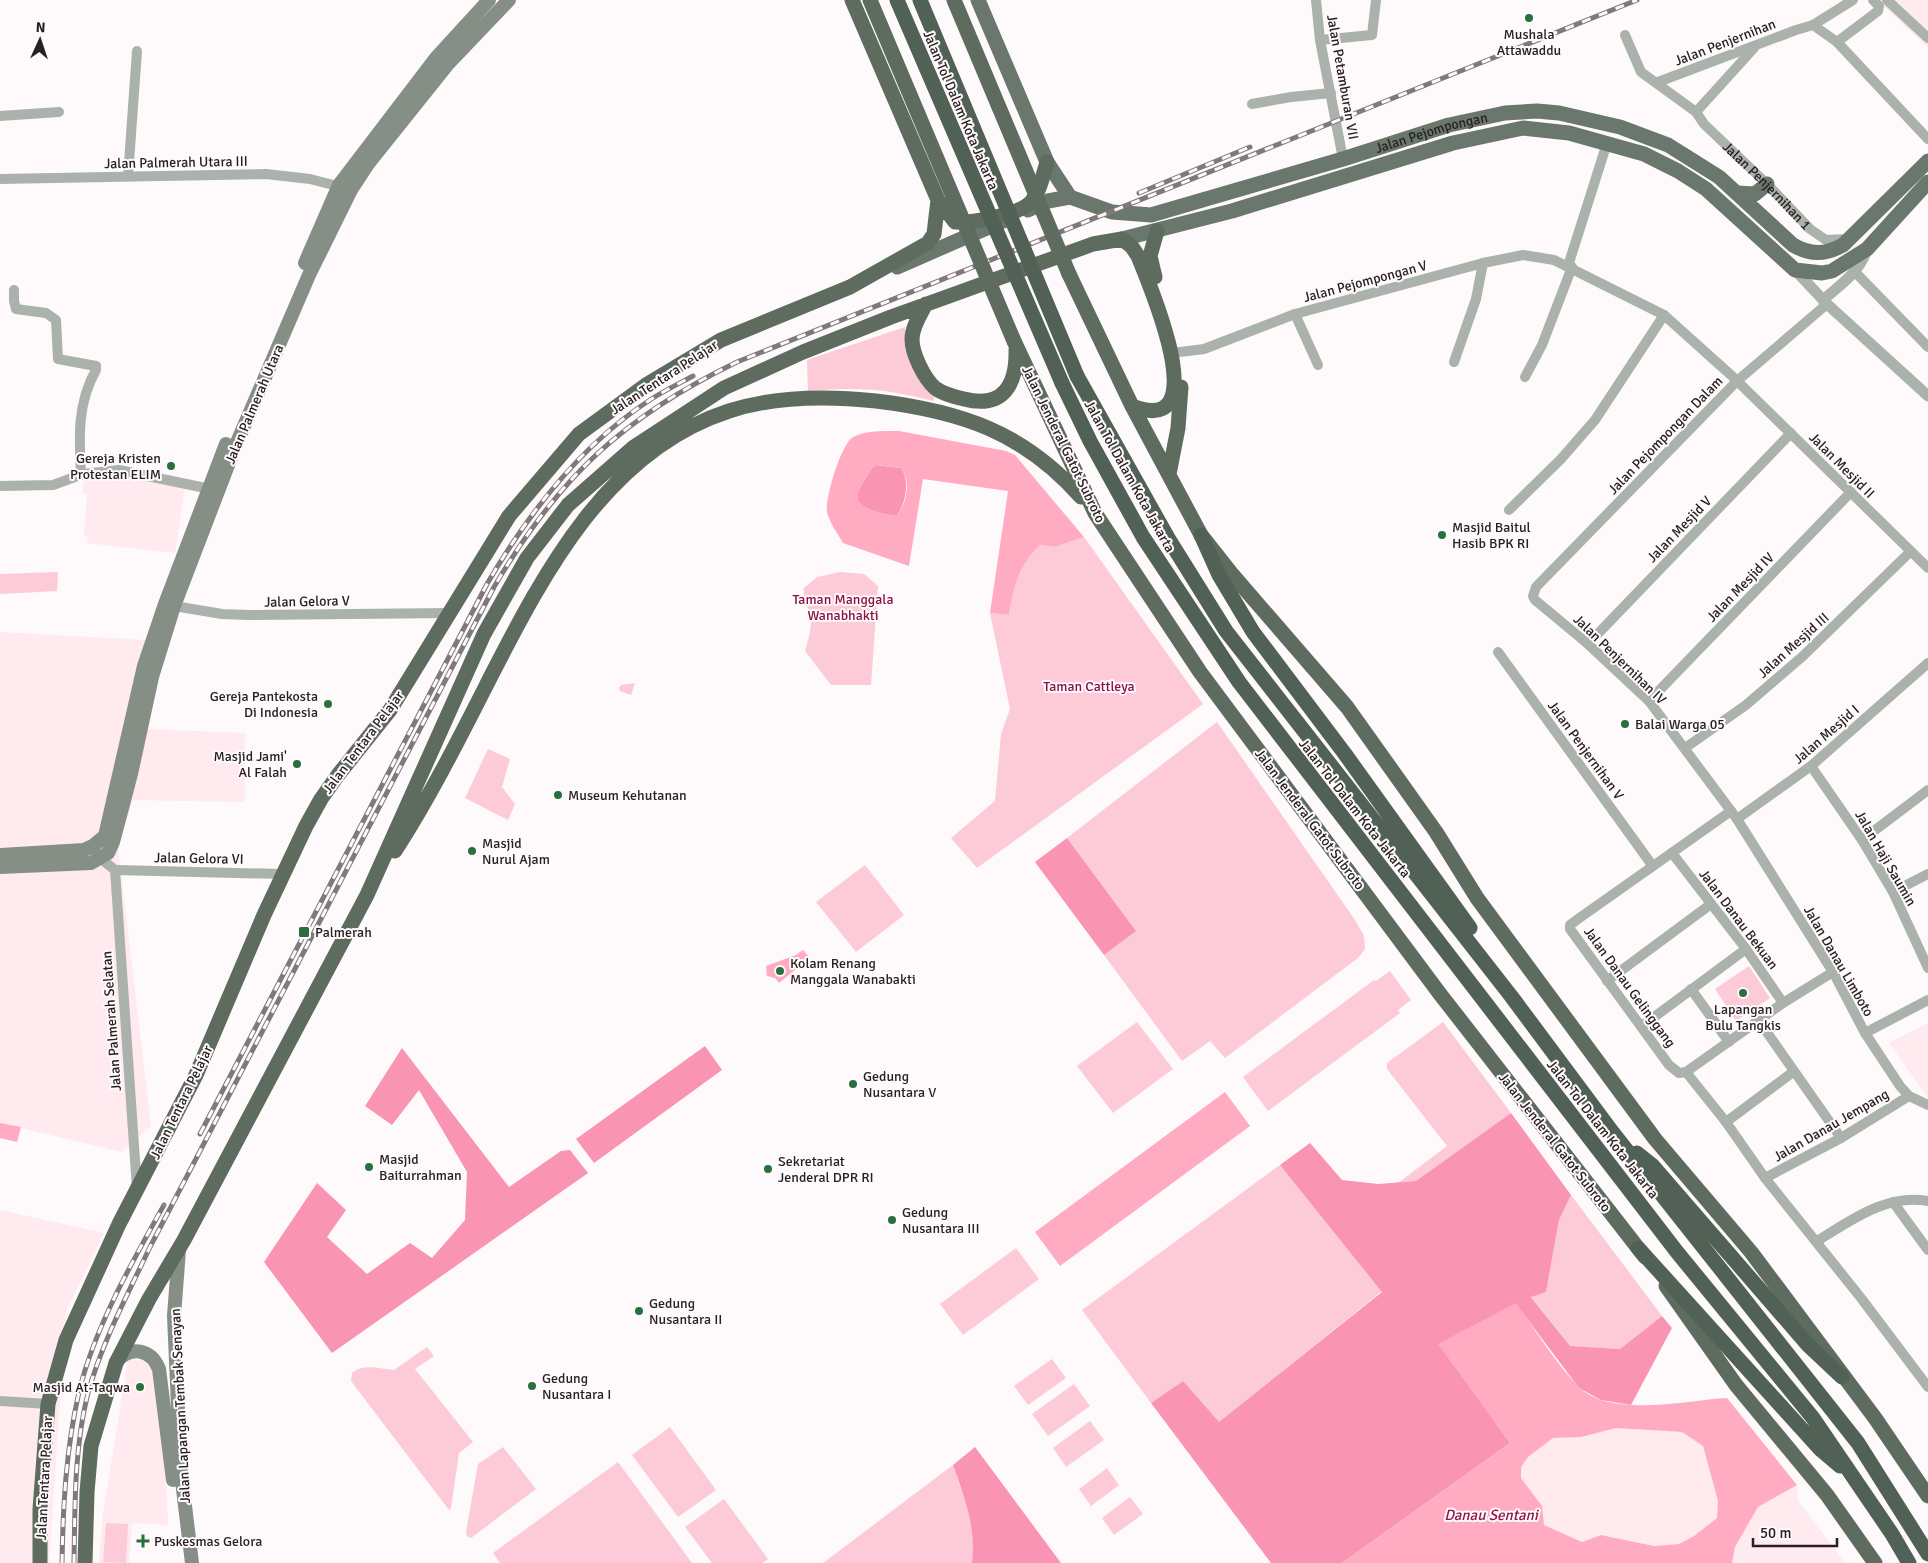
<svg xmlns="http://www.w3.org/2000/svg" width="1928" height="1563" font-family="Signika,sans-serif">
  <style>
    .built { fill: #feeaef }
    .green { fill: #fdcad7 }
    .forest { fill: #f994b2 }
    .water { fill: #ffacc2; fill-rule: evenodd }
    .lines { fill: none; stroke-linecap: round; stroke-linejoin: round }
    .minor { stroke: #abb2ac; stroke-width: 10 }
    .tertiary { stroke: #abb2ac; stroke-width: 11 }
    .secondary { stroke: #858f86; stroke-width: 14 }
    .primary { stroke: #6a776c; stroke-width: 15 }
    .trunk { stroke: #5e6c60; stroke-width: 15 }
    .motorway { stroke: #526155; stroke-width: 15 }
    .rail-casing { stroke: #80797b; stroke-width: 5 }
    .rail { stroke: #fef9fa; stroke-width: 3; stroke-dasharray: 9; stroke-linecap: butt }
    .trunk-bridge { stroke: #5e6c60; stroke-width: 15 }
    .motorway-bridge { stroke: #526155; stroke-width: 15 }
    .poi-dot { fill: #28703d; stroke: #fef9fa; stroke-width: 2 }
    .labels { text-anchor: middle; stroke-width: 4; stroke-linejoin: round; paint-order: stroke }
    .poi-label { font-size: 14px; fill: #282022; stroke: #fef9fa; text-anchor: start }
    .street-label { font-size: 14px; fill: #282022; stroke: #fef9fa }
    .park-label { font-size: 14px; fill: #891145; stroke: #fef9fa }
    .water-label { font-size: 15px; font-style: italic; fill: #8d1749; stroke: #fef9fa }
  </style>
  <rect width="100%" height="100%" fill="#fef9fa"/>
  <!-- built -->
  <path class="built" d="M 1877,0 L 1928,0 L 1928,48 Z
    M 83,475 L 141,477 L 185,487 L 175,553 L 87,543 L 88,537 L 84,536 L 87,494 L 83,494 Z
    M 0,632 L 164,641 L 147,729 L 245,733 L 245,802 L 133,800 L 118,847 L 151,1126 L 122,1152 L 0,1123 Z
    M 1928,1023 L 1928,1098 L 1889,1043 Z
    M 0,1210 L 104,1233 L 66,1312 L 49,1563 L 0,1563 Z
    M 128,1359 L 161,1360 L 168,1525 L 132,1523 L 129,1563 L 99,1563 L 103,1513 Z
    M 1616,1428 L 1682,1432 L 1703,1446 L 1718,1501 L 1717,1518 L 1694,1536 L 1679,1544 L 1654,1546 L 1601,1535 L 1582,1542 L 1544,1525 L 1542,1506 L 1521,1478 L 1521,1467 L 1528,1457 L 1553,1438 L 1581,1437 Z
    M 1797,1485 L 1798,1501 L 1845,1563 L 1732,1563 L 1735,1547 L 1758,1507 Z"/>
  <!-- green -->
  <path class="green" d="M 905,327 L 906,348 L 935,396 L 933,401 C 884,388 858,387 808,391 L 807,360 Z
    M 1084,537 L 1203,704 L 977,868 L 951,838 L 995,801 L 1001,734 L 1010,709 L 990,613 L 1009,615 C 1014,585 1018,567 1040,545 L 1055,547 Z
    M 58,572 L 57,591 L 0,594 L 0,574 Z
    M 840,572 L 864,574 L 878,586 L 871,685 L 831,685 L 805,651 C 808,640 813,626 810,615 C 807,605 803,600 804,588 L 817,577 Z
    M 635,683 L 631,695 L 620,691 L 619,688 L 621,685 Z
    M 1217,722 L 1355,920 L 1364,936 L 1365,949 L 1358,958 L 1225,1058 L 1210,1041 L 1182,1061 L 1104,955 L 1136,931 L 1067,838 Z
    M 488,749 L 510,759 L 502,787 L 515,804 L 508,820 L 465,798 Z
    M 865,865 L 904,915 L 856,952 L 816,902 Z
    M 1749,966 L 1770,998 L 1736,1021 L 1715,989 Z
    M 1390,971 L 1411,1000 L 1398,1010 L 1400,1013 L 1268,1111 L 1243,1077 L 1374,980 L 1376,981 Z
    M 1137,1022 L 1173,1069 L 1113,1113 L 1077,1066 Z
    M 1443,1022 L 1511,1113 L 1416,1181 L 1398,1183 L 1447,1146 L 1387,1069 L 1387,1063 Z
    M 1280,1165 L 1382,1291 L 1218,1423 L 1183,1381 L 1151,1403 L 1082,1310 Z
    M 1571,1195 L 1662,1316 L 1620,1349 L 1570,1346 L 1531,1296 L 1546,1292 L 1559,1220 Z
    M 1016,1248 L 1039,1279 L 963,1335 L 940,1304 Z
    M 427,1347 L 434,1356 L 415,1369 L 473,1442 L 459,1453 L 451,1508 L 449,1510 L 351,1381 L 352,1373 C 364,1363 380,1369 394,1370 Z
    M 1052,1359 L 1066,1378 L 1028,1405 L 1014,1386 Z
    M 1074,1384 L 1090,1406 L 1048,1436 L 1032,1414 Z
    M 1090,1421 L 1104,1440 L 1066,1467 L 1053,1448 Z
    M 670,1427 L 716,1490 L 678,1517 L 632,1455 Z
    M 503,1447 L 536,1489 L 471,1538 L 467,1536 L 466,1532 L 478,1464 Z
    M 618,1462 L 692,1563 L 500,1563 L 493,1553 Z
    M 953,1465 C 965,1498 976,1528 972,1563 L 823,1563 Z
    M 1107,1468 L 1119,1485 L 1091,1506 L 1079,1489 Z
    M 1130,1497 L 1143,1514 L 1114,1535 L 1102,1518 Z
    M 724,1499 L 768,1559 L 762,1563 L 712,1563 L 685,1527 Z
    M 106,1523 L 128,1524 L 126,1563 L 103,1562 Z"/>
  <!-- forest -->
  <path class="forest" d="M 876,465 L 901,468 C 910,480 906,504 897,515 C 888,516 861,510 858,500 C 856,493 861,486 864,481 C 868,475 870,469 876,465 Z
    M 1067,838 L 1136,931 L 1104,955 L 1035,862 Z
    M 705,1046 L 722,1070 L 594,1163 L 576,1139 Z
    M 402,1048 L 509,1187 L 561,1151 L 570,1150 L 588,1173 L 332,1353 L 264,1262 L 317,1183 L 346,1210 L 327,1237 L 367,1274 L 410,1243 L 432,1258 L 465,1220 L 467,1172 L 419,1090 L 392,1125 L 365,1106 Z
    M 1511,1113 L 1571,1195 L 1559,1220 L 1546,1292 L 1531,1297 L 1570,1346 L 1620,1349 L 1662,1316 L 1672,1328 L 1631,1405 L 1601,1400 L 1579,1388 L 1516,1304 L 1439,1344 L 1510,1443 L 1342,1563 L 1271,1563 L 1151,1403 L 1183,1381 L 1219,1422 L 1382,1292 L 1280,1165 L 1310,1143 L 1342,1180 L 1378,1184 L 1416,1181 Z
    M 975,1447 L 1061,1563 L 972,1563 C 976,1528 965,1498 953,1465 Z"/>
  <!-- water -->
  <path class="water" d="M 899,431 L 1006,451 L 1015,455 L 1084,537 L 1055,547 L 1040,545 C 1018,567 1014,585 1009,615 L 990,613 L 1008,491 L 923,479 L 909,566 L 843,543 C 838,534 829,522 827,512 C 825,498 841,444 853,437 C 867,430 884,431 899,431 ZM 876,465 L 901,468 C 911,480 907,504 897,515 C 888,516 861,510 858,499 C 857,493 861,486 864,481 C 868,475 870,469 876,465 Z
    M 803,950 L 810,958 L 779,983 L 775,978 L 767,976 L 766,966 L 796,955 Z
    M 1225,1092 L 1250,1126 L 1060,1266 L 1035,1232 Z
    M 0,1123 L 21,1127 L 17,1142 L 0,1138 Z
    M 1516,1303 C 1536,1331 1555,1362 1578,1386 C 1609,1419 1688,1400 1727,1398 L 1797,1485 L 1758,1507 L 1735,1547 L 1732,1563 L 1342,1563 L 1510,1443 L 1438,1344 ZM 1616,1428 L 1682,1432 L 1703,1446 L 1718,1501 L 1717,1518 L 1694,1536 L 1679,1544 L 1654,1546 L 1601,1535 L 1582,1542 L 1544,1525 L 1542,1506 L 1521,1478 L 1521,1467 L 1528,1457 L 1553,1438 L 1581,1437 Z"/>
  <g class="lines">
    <!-- minor -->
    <g class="minor">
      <path d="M 1316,0 L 1320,40 L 1343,159"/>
      <path d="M 1887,0 L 1928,38"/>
      <path d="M 1813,25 L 1837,42 L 1928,139"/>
      <path id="s1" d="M 1625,35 L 1641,72 L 1696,112 L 1704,124 L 1767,184 L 1810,229 L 1826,240 L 1848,239"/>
      <path d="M 1320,40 L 1372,35 L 1376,0"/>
      <path d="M 1837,42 L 1878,11 L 1879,6 L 1873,0"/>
      <path d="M 1658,82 L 1796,30 L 1813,25 L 1853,0"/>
      <path d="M 1252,104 L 1291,97 L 1331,93"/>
      <path d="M 1696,112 L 1754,48"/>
      <path d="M 0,116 L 59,112"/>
      <path d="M 128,176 L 137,51"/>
      <path d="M 0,179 L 266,174 L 310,179 L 345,188"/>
      <path d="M 1568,266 L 1607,143"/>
      <path d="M 1855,272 L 1928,347"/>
      <path d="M 14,290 L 14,301 L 16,309 L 46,313 L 56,320 L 58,359 L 96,366 L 96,370 C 77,403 79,438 81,475"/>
      <path d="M 1827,304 L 1737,381 L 1536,587 L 1533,596 L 1535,600 L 1588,644 L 1649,701 L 1737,819 L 1833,972 L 1865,1033 L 1900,1086 L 1909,1096 L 1928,1105"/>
      <path d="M 1295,314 L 1318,365"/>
      <path d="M 1172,353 L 1204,349 L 1295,314 L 1483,263 L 1523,255 L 1554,260 L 1664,315 L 1732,376 L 1928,568"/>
      <path d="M 1454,362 L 1476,299 L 1483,263"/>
      <path d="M 1525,377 L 1542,345 L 1572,267"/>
      <path d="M 0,486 L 53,485 L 83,474 L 119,470 L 215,490"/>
      <path d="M 1509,510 L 1561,459 L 1595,420 L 1664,315"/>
      <path d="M 168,605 L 222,614 L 248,615 L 451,613"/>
      <path d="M 1588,644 L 1791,433"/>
      <path d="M 1498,652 L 1652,865"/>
      <path d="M 1649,701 L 1851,492"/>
      <path d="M 1685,748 L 1746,705 L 1803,656 L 1910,552"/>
      <path d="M 1811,766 L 1862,840 L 1893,892 L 1928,968"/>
      <path d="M 1731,811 L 1578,919 L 1570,925 L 1570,929 L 1669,1065 L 1679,1073 L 1686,1072 L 1783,1003 L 1833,972"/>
      <path d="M 1737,819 L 1811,766 L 1928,663"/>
      <path d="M 1862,840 L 1928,790"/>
      <path d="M 1672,853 L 1746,949 L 1783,1003"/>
      <path d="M 100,858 L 115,870 L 137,1189"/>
      <path d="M 115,870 L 282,874"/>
      <path d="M 1893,892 L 1928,874"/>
      <path d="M 1607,981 L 1711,904"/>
      <path d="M 1691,989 L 1729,1042"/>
      <path d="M 1759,1021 L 1841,1138"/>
      <path d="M 1642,1026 L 1746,949"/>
      <path d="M 1865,1033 L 1928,1000"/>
      <path d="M 1686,1072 L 1726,1122 L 1765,1178 L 1861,1298 L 1928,1387"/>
      <path d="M 1726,1122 L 1793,1072"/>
      <path d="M 1765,1178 L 1841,1138 L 1909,1096"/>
      <path d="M 1893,1202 L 1928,1250"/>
      <path d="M 1817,1241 C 1850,1221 1887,1193 1928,1201"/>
      <path d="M 0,1401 L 48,1404"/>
    </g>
    <!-- tertiary -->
    <path class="tertiary" d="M 1795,270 L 1827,304 L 1928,396
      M 1823,300 C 1840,285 1860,272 1867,249"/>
    <!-- secondary -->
    <path class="secondary" d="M 305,263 L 339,185 L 436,58 L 489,0
      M 0,855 L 84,850 L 93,846 L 105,836 L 144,666 L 165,604 L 226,444
      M 0,867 L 91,863 L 108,853 L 113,842 L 131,774 L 152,677 L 174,606 L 235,447 L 309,275 L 351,190 L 368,164 L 448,64 L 509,0
      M 179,1250 L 174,1316 L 181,1473 L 192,1563
      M 116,1362 C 131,1345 151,1349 159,1369 L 173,1480"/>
    <!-- primary -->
    <g class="primary">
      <path id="s2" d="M 978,0 L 1047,162 L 1070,197 L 1112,212 L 1151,215 L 1343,159 L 1449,125 L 1505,113 L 1537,111 L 1559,113 L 1620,127 L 1668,145 L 1719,177 L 1793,245 C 1810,255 1825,255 1843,245 L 1928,161"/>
      <path d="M 1737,193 L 1755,194 L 1767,184"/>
      <path d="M 1028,210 L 1048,201 L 1070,197"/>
      <path d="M 1122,239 L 1232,211 L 1453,143 L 1523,128 L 1569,133 L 1644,154 L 1678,171 L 1706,189 L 1795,270 L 1822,273 L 1832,271 L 1867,249 L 1928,182"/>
      <path d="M 897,267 L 1005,220"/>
    </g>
    <!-- trunk -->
    <path class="trunk" d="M 852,0 L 938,200 L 955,222 C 972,223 1019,215 1031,202 C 1040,192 1043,175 1047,162
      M 1069,274 L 1132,406 L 1201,535 L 1231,573 L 1347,707 L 1436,832 L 1477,898 L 1655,1139 L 1751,1252 L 1875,1418 L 1928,1496
      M 1155,277 L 1150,256 L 1157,231
      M 926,304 C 920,315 912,327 912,339 C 912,354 924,378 935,388 C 943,394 955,397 964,399 C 1003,409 1017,385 1016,349
      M 1014,341 L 1095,513 L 1200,672 L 1440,994 L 1645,1257
      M 1169,474 L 1178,428 L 1181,387
      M 395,851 C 431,795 461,735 491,676 C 545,571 608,450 729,411 C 775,396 829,396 876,401 C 960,411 1024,432 1081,497
      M 1666,1286 L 1736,1385 L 1827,1495 L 1875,1563
      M 40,1563 L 40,1509 L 48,1404 L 66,1340 L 119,1224 L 196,1075 L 264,915 L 306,826 L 321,799 L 338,775 L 390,710 L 509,516 L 579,434 L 646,385 L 721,340 L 850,287 L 928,243 L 934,234 L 938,200
      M 85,1563 L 87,1492 L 91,1446 L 116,1363 L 149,1299 L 184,1240 L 367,895 L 484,634 L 527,558 L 568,505 L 634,447 L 724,388 L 803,352 L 891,317 L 1093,244 L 1122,239 L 1132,247 L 1138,256 C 1149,284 1217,439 1132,406"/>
    <!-- motorway -->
    <path class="motorway" d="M 1077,376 L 1168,538 L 1226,631 L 1511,996 L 1613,1133 L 1858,1443 L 1928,1554
      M 1062,383 L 1090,441 L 1143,537 L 1239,682 L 1677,1252 L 1813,1418 L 1892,1534 L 1909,1563
      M 1201,535 L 1219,575 L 1253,632 L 1345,754 L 1470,928
      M 1637,1153 L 1652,1165 L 1808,1345 L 1842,1377
      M 1638,1248 L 1820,1449 L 1840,1466"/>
    <!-- rail casing -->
    <g class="rail-casing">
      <path id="rail" d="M 1139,193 L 1250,147
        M 200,1134 L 487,584 C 529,512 582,443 653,398 C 666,390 680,383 693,376
        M 62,1563 C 63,1505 66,1449 79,1392 C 94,1329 132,1262 164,1205
        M 74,1563 C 75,1507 74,1448 88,1393 C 102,1342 128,1294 150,1247 L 494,587 C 558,478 623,417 737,362 L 1637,0"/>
    </g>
    <!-- rail -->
    <use href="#rail" class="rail"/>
    <!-- trunk-bridge -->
    <path class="trunk-bridge" d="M 870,0 L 1014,341
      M 954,0 L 1069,274"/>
    <!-- motorway-bridge -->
    <path class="motorway-bridge" d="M 897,0 L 1062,383
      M 920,0 L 1077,376"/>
  </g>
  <!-- markers -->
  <g class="poi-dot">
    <circle cx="1529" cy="18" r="5"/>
    <circle cx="171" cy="466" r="5"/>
    <circle cx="1442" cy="535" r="5"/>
    <circle cx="328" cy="704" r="5"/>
    <circle cx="1625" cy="724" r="5"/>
    <circle cx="297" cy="764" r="5"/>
    <circle cx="558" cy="795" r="5"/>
    <circle cx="472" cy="851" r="5"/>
    <rect x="298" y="926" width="12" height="12" rx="2.5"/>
    <circle cx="780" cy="971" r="5"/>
    <circle cx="1743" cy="993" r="5"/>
    <circle cx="853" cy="1084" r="5"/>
    <circle cx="369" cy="1167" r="5"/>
    <circle cx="768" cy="1169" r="5"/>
    <circle cx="892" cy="1220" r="5"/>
    <circle cx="639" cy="1311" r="5"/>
    <circle cx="532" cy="1386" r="5"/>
    <circle cx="140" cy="1387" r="5"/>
    <path d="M140.5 1533.5h5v5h5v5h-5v5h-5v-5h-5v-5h5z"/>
  </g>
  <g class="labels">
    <!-- poi labels -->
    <g class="poi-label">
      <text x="1529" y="39" text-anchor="middle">Mushala<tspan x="1529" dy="16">Attawaddu</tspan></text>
      <text x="161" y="463" text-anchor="end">Gereja Kristen<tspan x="161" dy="16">Protestan ELIM</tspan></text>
      <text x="1452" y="532">Masjid Baitul<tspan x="1452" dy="16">Hasib BPK RI</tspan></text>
      <text x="318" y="701" text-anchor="end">Gereja Pantekosta<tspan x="318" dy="16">Di Indonesia</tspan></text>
      <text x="1635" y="729">Balai Warga 05</text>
      <text x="287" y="761" text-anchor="end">Masjid Jami'<tspan x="287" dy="16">Al Falah</tspan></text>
      <text x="568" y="800">Museum Kehutanan</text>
      <text x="482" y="848">Masjid<tspan x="482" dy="16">Nurul Ajam</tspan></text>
      <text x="315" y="937">Palmerah</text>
      <text x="790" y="968">Kolam Renang<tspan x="790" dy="16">Manggala Wanabakti</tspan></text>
      <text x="1743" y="1014" text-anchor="middle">Lapangan<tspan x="1743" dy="16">Bulu Tangkis</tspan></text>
      <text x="863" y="1081">Gedung<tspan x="863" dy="16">Nusantara V</tspan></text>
      <text x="379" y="1164">Masjid<tspan x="379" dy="16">Baiturrahman</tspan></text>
      <text x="778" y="1166">Sekretariat<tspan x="778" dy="16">Jenderal DPR RI</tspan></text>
      <text x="902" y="1217">Gedung<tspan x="902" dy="16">Nusantara III</tspan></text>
      <text x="649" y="1308">Gedung<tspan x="649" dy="16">Nusantara II</tspan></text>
      <text x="542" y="1383">Gedung<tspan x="542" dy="16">Nusantara I</tspan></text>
      <text x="130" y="1392" text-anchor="end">Masjid At-Taqwa</text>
      <text x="154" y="1546">Puskesmas Gelora</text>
    </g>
    <!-- street labels -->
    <g class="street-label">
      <text transform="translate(1725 42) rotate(-21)" y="5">Jalan Penjernihan</text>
      <text transform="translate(1343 77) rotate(80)" y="5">Jalan Petamburan VII</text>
      <text transform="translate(961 110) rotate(67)" y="5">Jalan Tol Dalam Kota Jakarta</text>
      <text dy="5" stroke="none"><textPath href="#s2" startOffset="594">Jalan Pejompongan</textPath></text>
      <text transform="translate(176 162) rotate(-1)" y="5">Jalan Palmerah Utara III</text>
      <text dy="5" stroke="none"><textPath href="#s1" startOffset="211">Jalan Penjernihan 1</textPath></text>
      <text transform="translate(1365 281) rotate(-15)" y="5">Jalan Pejompongan V</text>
      <text transform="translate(664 377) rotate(-33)" y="5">Jalan Tentara Pelajar</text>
      <text transform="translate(254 404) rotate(-67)" y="5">Jalan Palmerah Utara</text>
      <text transform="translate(1665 435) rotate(-46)" y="5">Jalan Pejompongan Dalam</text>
      <text transform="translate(1064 444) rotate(64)" y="5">Jalan Jenderal Gatot Subroto</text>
      <text transform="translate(1842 465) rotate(45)" y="5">Jalan Mesjid II</text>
      <text transform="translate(1130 476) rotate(61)" y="5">Jalan Tol Dalam Kota Jakarta</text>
      <text transform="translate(1679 529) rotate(-46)" y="5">Jalan Mesjid V</text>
      <text transform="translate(1740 587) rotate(-46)" y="5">Jalan Mesjid IV</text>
      <text transform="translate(307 601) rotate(-1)" y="5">Jalan Gelora V</text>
      <text transform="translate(1793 645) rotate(-42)" y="5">Jalan Mesjid III</text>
      <text transform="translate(1620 659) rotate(44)" y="5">Jalan Penjernihan IV</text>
      <text transform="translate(1826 734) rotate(-41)" y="5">Jalan Mesjid I</text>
      <text transform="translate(363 742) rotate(-53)" y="5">Jalan Tentara Pelajar</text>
      <text transform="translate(1586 750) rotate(54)" y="5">Jalan Penjernihan V</text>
      <text transform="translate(1355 808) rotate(52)" y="5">Jalan Tol Dalam Kota Jakarta</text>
      <text transform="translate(1310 819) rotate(53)" y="5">Jalan Jenderal Gatot Subroto</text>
      <text transform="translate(199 858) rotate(1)" y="5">Jalan Gelora VI</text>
      <text transform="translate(1886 858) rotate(60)" y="5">Jalan Haji Saumin</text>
      <text transform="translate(1739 919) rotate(53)" y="5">Jalan Danau Bekuan</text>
      <text transform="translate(1839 961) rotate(60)" y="5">Jalan Danau Limboto</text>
      <text transform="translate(1630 987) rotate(54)" y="5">Jalan Danau Gelinggang</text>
      <text transform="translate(111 1021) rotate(-94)" y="5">Jalan Palmerah Selatan</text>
      <text transform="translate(181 1102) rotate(-64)" y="5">Jalan Tentara Pelajar</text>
      <text transform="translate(1831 1125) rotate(-30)" y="5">Jalan Danau Jempang</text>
      <text transform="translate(1603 1129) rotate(52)" y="5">Jalan Tol Dalam Kota Jakarta</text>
      <text transform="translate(1555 1142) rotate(52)" y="5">Jalan Jenderal Gatot Subroto</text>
      <text transform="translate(180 1406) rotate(-93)" y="5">Jalan Lapangan Tembak Senayan</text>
      <text transform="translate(44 1478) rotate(-87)" y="5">Jalan Tentara Pelajar</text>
    </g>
    <!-- park labels -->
    <g class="park-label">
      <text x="843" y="604">Taman Manggala<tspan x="843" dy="16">Wanabhakti</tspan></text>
      <text x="1089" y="691">Taman Cattleya</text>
    </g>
    <!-- water labels -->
    <g class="water-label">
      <text x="1491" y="1520">Danau Sentani</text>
    </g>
  </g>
  <!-- north arrow -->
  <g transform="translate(40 40) rotate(3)" stroke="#fef9fa" stroke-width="4" paint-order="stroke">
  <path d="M0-4L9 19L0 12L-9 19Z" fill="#282022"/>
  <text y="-8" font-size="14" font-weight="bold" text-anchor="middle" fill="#282022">N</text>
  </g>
  <!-- scale -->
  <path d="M1753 1538v8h84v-8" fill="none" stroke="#282022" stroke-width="2.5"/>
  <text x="1760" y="1538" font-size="15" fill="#282022" stroke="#fef9fa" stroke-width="4" paint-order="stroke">50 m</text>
</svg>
